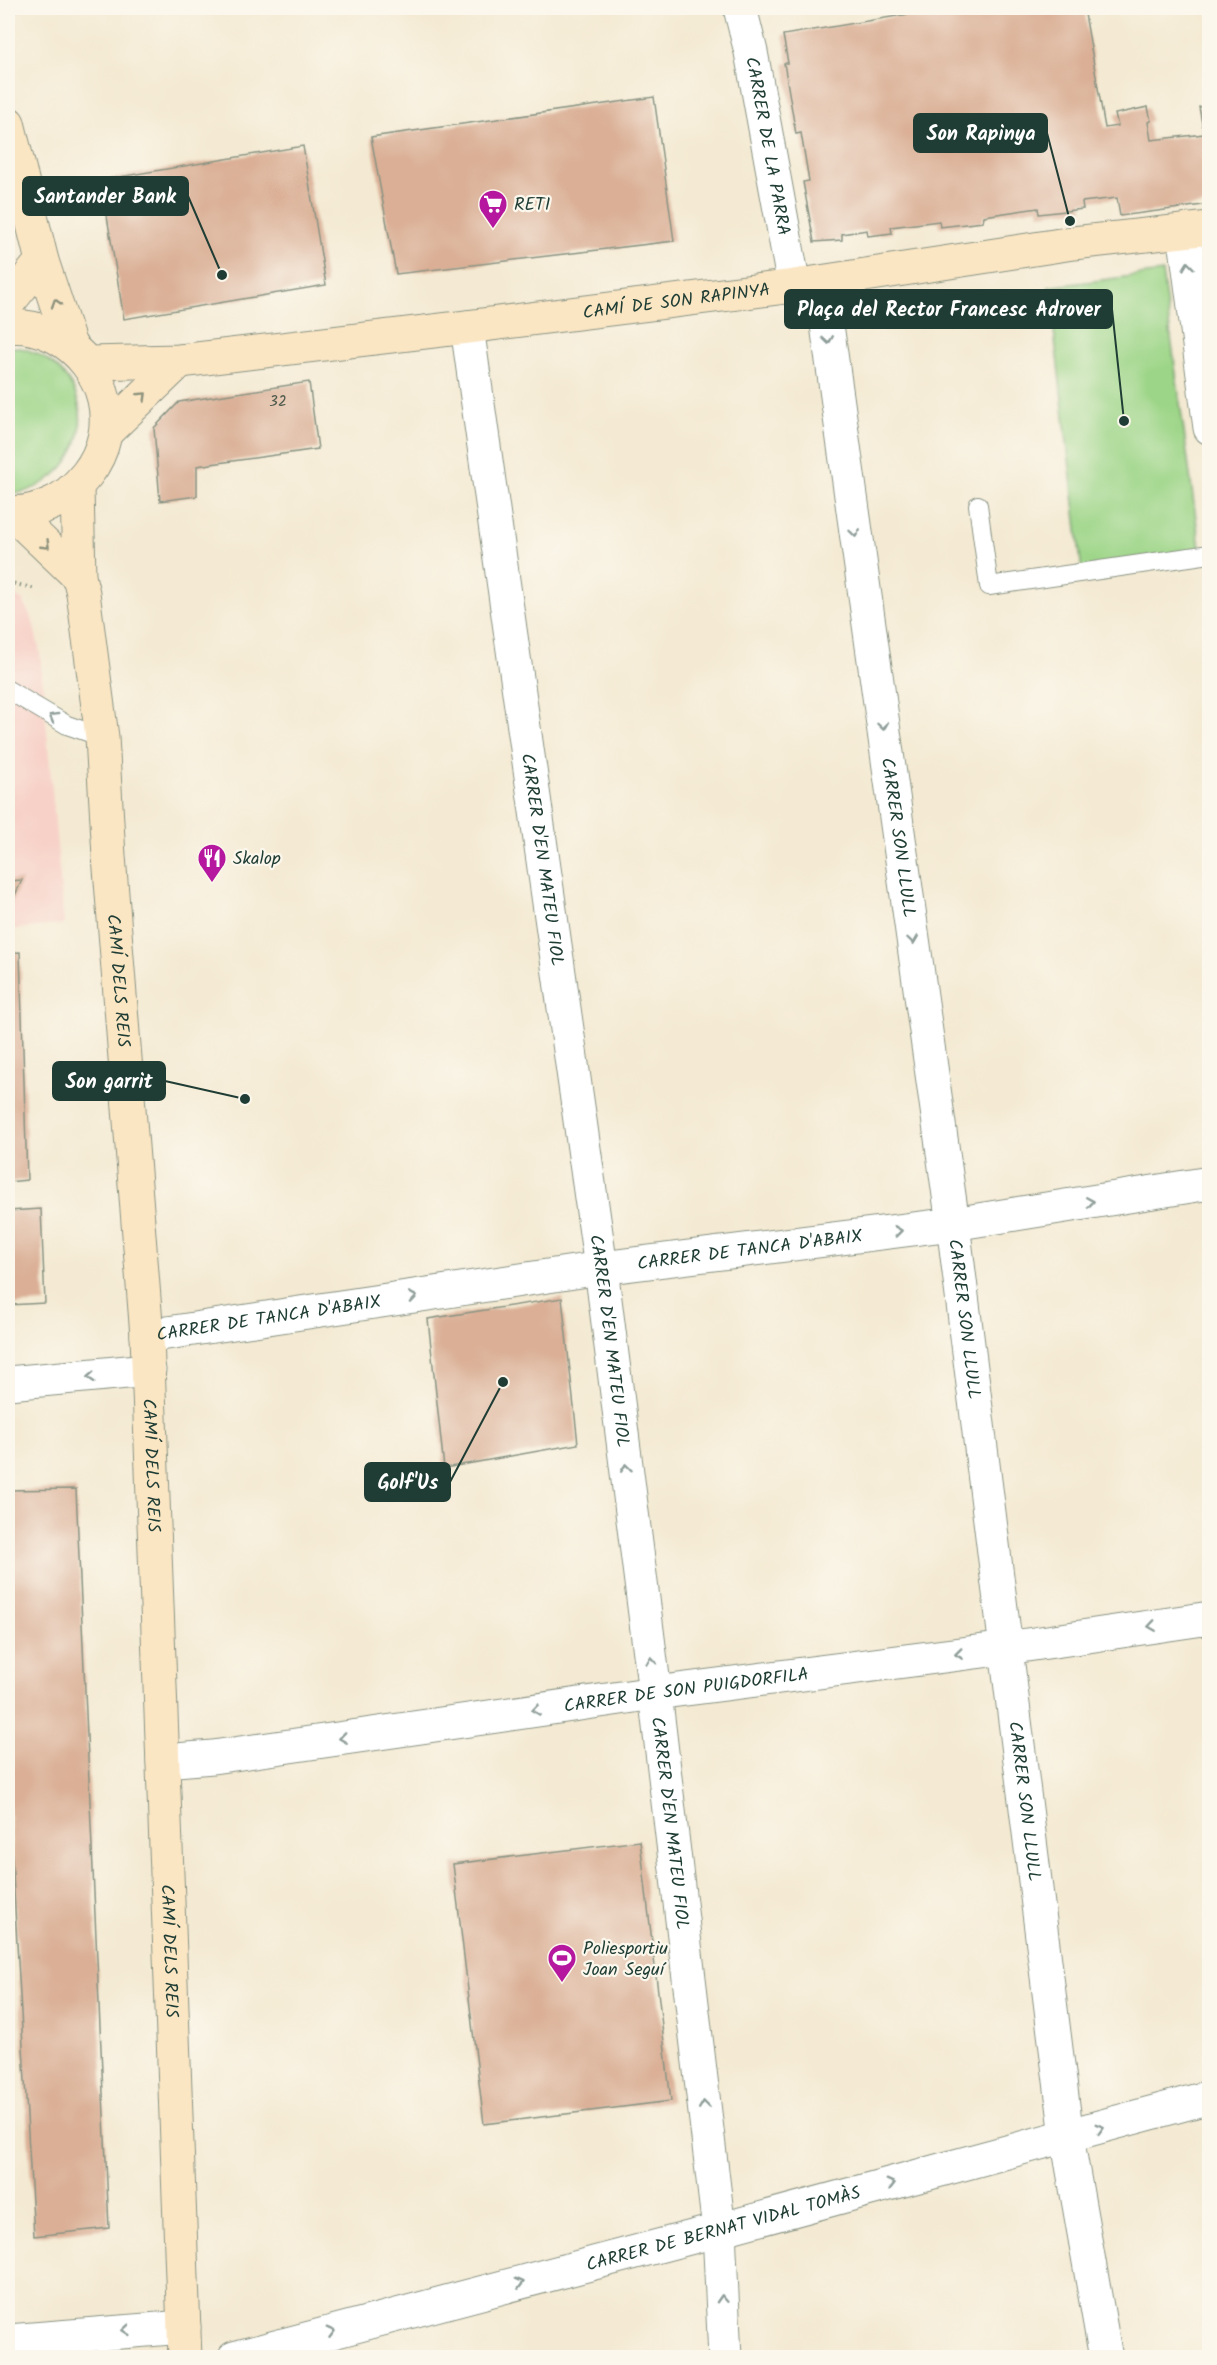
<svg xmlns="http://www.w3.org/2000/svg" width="1217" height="2365" font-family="Kalam,sans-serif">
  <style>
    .built { fill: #f7d1c8 }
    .green { fill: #9dd588; stroke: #5e895e; stroke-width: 1.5 }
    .building { fill: #daaf95 }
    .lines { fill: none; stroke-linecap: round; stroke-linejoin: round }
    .lane-casing { stroke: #8a9484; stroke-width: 20 }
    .street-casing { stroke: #8a9484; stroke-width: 35 }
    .secondary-casing { stroke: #8a9484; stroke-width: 35 }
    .path { stroke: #8a9484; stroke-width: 4; stroke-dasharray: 1.5 4.5; stroke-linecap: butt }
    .lane { stroke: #fff; stroke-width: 18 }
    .street { stroke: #fff; stroke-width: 33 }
    .secondary { stroke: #fbe6c4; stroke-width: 33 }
    .oneway { stroke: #8f9e9a }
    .oneway2 { stroke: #8d927c }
    .labels { text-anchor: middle; stroke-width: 4.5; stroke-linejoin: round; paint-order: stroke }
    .number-label { font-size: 15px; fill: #4e5a4c }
    .street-label { font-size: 18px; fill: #1f3d34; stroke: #fbf7ec }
    .poi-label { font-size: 18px; fill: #1f3d34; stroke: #fbf7ec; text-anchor: start }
    .leader { fill: none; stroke: #1f3d34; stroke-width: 2 }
    .callout-dot { fill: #1f3d34; stroke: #fbf7ec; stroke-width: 2 }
    .callout { fill: #1f3d34; stroke: #1f3d34; stroke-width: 2 }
    .callout-label { font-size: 20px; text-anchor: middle; font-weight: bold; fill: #fff }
  </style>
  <rect width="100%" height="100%" fill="#fbf7ec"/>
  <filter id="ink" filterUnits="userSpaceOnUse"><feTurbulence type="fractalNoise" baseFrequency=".0167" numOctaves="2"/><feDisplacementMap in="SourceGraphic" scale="12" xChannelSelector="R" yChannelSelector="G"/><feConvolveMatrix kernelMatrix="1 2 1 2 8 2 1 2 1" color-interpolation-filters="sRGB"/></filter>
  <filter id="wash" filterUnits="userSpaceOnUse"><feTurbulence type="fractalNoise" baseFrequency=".008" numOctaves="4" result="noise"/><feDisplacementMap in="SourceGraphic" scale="24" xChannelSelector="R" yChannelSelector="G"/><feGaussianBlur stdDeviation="1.35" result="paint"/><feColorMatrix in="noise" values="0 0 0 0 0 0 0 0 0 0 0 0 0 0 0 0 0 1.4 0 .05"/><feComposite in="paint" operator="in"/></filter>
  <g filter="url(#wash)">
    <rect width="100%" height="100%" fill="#f4ead3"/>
    <!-- built -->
    <path class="built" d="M 8,592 L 23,601 L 33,622 L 40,653 L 64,924 L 8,930 Z"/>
    <!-- green -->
    <path class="green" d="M 1162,272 L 1201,555 L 1082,572 L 1049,287 Z
      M 8,347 C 21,346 36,352 46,359 C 92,388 92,452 46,481 C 35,489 21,494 8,493 Z"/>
    <g id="blocks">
      <!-- building -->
      <path class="building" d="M 945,8 L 1084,8 L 1105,128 L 1118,126 L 1115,114 L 1148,107 L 1151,121 L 1148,122 L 1151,140 L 1204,134 L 1199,107 L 1210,105 L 1210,204 L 1120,216 L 1117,198 L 1082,202 L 1083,209 L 1039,214 L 1038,208 L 984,216 L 983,222 L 940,227 L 939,221 L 891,227 L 892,233 L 868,236 L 867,230 L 842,234 L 842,240 L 814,242 L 803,182 L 809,181 L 801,133 L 796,134 L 784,63 L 788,63 L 783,35 Z
        M 654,97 L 674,241 L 396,274 L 371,137 Z
        M 303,146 L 326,285 L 124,319 L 101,180 Z
        M 309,382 L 318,449 L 197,466 L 197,496 L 160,501 L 154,428 L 179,402 Z
        M 22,880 L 8,910 L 8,881 Z
        M 20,952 L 27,1180 L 8,1182 L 8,953 Z
        M 41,1209 L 45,1303 L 8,1305 L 8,1211 Z
        M 562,1298 L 578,1444 L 444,1468 L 428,1319 Z
        M 76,1489 L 109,2228 L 34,2236 L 8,1788 L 8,1490 Z
        M 640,1841 L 671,2101 L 484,2124 L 453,1864 Z"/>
    </g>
  </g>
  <g filter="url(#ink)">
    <use href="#blocks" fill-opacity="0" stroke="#8a9484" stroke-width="1.5"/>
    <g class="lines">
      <!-- lane casing -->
      <g class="lane-casing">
        <path id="lane" d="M 978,505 L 989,586 L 1210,554
          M 8,690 L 67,725 L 102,737"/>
      </g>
      <!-- street casing -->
      <g class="street-casing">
        <g id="street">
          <path id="s1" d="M 740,8 L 751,52 L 794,286"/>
          <path d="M 1184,231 L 1210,428"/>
          <path id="s2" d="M 821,282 L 953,1224 L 1067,2137 L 1106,2358"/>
          <path id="s3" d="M 467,327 L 601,1268 L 655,1693 L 719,2230 L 725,2358"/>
          <path id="s4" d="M 147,1336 L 601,1268 L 953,1224 L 1210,1183"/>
          <path d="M 8,1383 L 149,1370"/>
          <path id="s5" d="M 163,1761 L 213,1757 L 655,1693 L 1007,1648 L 1210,1618"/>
          <path d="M 8,2341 L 184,2327"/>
          <path id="s6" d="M 234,2358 L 719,2230 L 1210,2097"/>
        </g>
      </g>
      <!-- secondary casing -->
      <g class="secondary-casing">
        <g id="secondary">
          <path d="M 8,123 L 42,261 L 70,345"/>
          <path d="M 8,303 L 42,261"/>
          <path d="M 8,327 C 23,325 42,329 56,337 C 106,365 123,428 87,474 C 76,488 64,499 48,505 C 36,510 21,514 8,512"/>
          <path id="s7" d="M 88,363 L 180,361 L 467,327 L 794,286 L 1073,243 L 1210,228"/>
          <path d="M 106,432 L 180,361"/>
          <path id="s8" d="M 77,487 L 79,577 L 83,593 L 102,737 L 109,856 L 147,1336 L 185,2358"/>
          <path d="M 12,513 L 79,577"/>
        </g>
      </g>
      <!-- path -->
      <path class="path" d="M 8,582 L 36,589"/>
      <!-- lane -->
      <use href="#lane" class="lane"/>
      <!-- street -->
      <use href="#street" class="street"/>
      <!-- secondary -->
      <use href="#secondary" class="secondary"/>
    </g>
    <!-- one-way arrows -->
    <defs><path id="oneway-chevron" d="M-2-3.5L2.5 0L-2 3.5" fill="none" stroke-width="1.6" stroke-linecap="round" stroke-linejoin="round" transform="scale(1.5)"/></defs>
    <g class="oneway">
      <use href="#oneway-chevron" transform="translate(1188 266) rotate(-97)"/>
      <use href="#oneway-chevron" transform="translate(828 340) rotate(82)"/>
      <use href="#oneway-chevron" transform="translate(855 533) rotate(82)"/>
      <use href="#oneway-chevron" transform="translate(53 717) rotate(-150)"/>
      <use href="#oneway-chevron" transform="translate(883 726) rotate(82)"/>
      <use href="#oneway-chevron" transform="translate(913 940) rotate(82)"/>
      <use href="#oneway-chevron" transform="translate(1090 1202) rotate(-9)"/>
      <use href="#oneway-chevron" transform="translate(898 1231) rotate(-7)"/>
      <use href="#oneway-chevron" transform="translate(413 1297) rotate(-9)"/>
      <use href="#oneway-chevron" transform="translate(91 1377) rotate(176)"/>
      <use href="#oneway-chevron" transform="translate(626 1468) rotate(-97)"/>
      <use href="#oneway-chevron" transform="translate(1152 1626) rotate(172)"/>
      <use href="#oneway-chevron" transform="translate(959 1654) rotate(173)"/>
      <use href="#oneway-chevron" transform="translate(651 1661) rotate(-97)"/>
      <use href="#oneway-chevron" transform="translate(536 1710) rotate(172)"/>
      <use href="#oneway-chevron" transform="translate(343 1738) rotate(172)"/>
      <use href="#oneway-chevron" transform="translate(704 2105) rotate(-97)"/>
      <use href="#oneway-chevron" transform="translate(1100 2128) rotate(-16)"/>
      <use href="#oneway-chevron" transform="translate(891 2184) rotate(-15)"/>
      <use href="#oneway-chevron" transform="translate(520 2283) rotate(-15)"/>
      <use href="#oneway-chevron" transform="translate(722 2299) rotate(-93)"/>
      <use href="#oneway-chevron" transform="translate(126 2330) rotate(175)"/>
      <use href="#oneway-chevron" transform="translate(331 2332) rotate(-15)"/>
    </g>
    <g class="oneway2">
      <use href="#oneway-chevron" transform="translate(56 303) rotate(-108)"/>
      <use href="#oneway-chevron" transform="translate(143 396) rotate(-44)"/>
      <use href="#oneway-chevron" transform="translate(46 545) rotate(44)"/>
    </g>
  </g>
  <!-- icons -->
  <defs>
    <g id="supermarket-pin" transform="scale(1.5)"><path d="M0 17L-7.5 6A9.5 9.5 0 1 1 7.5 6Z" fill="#b5179e" stroke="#fbf7ec"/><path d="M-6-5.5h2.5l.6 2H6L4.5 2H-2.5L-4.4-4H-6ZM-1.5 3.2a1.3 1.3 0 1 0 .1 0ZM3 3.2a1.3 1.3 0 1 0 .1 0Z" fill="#fff"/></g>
    <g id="restaurant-pin" transform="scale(1.5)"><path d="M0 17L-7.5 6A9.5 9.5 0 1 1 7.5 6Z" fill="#b5179e" stroke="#fbf7ec"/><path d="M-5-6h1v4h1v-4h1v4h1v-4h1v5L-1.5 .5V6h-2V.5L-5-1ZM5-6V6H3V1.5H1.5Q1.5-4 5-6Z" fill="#fff"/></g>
    <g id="stadium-pin" transform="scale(1.5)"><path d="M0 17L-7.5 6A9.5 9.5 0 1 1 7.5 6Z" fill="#b5179e" stroke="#fbf7ec"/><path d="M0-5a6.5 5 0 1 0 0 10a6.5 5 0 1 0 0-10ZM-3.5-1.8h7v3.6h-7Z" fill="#fff"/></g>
  </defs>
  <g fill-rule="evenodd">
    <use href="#supermarket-pin" x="493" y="204"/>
    <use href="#restaurant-pin" x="212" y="858"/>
    <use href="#stadium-pin" x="562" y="1958"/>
  </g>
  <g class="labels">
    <!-- number labels -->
    <g class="number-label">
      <text x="278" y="406">32</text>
    </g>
    <!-- street labels -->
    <g class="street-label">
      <text dy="6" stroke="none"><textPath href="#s1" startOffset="141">CARRER DE LA PARRA</textPath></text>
      <text dy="6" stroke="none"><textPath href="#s7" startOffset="592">CAMÍ DE SON RAPINYA</textPath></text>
      <text dy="6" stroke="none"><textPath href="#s2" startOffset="561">CARRER SON LLULL</textPath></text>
      <text dy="6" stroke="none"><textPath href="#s3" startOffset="538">CARRER D'EN MATEU FIOL</textPath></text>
      <text dy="6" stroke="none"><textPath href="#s8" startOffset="496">CAMÍ DELS REIS</textPath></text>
      <text dy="6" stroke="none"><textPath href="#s4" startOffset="609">CARRER DE TANCA D'ABAIX</textPath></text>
      <text dy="6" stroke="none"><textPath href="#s4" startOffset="123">CARRER DE TANCA D'ABAIX</textPath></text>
      <text dy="6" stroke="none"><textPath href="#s2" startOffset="1047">CARRER SON LLULL</textPath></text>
      <text dy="6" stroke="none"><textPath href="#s3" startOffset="1024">CARRER D'EN MATEU FIOL</textPath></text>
      <text dy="6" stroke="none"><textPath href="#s8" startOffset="982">CAMÍ DELS REIS</textPath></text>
      <text dy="6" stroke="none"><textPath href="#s5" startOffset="528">CARRER DE SON PUIGDORFILA</textPath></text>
      <text dy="6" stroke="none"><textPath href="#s2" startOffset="1533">CARRER SON LLULL</textPath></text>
      <text dy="6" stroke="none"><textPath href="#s3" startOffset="1510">CARRER D'EN MATEU FIOL</textPath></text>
      <text dy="6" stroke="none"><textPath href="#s8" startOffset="1468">CAMÍ DELS REIS</textPath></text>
      <text dy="6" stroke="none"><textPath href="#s6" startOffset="506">CARRER DE BERNAT VIDAL TOMÀS</textPath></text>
    </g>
    <!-- poi labels -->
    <g class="poi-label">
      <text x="514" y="210">RETI</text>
      <text x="233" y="864">Skalop</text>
      <text x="583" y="1954">Poliesportiu<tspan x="583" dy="21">Joan Seguí</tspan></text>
    </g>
  </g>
  <!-- callouts -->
  <path class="leader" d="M1070 221L1047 133M222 275L188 196M1124 421L1112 309M245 1099L165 1081M503 1382L450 1482"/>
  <g class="callout-dot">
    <circle cx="1070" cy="221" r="6"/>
    <circle cx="222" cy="275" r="6"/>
    <circle cx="1124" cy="421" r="6"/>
    <circle cx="245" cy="1099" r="6"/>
    <circle cx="503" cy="1382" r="6"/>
  </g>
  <g class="callout">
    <rect x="914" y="114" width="133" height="38" rx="6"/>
    <rect x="23" y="177" width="165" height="38" rx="6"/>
    <rect x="785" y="290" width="327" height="38" rx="6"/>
    <rect x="53" y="1062" width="112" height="38" rx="6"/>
    <rect x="365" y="1463" width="85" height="38" rx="6"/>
  </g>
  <g class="callout-label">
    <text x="981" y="140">Son Rapinya</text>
    <text x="105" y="203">Santander Bank</text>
    <text x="949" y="316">Plaça del Rector Francesc Adrover</text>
    <text x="109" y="1088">Son garrit</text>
    <text x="408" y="1489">Golf'Us</text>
  </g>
  <!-- margin -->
  <rect width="1217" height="2365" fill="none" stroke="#fbf7ec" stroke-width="30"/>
</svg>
